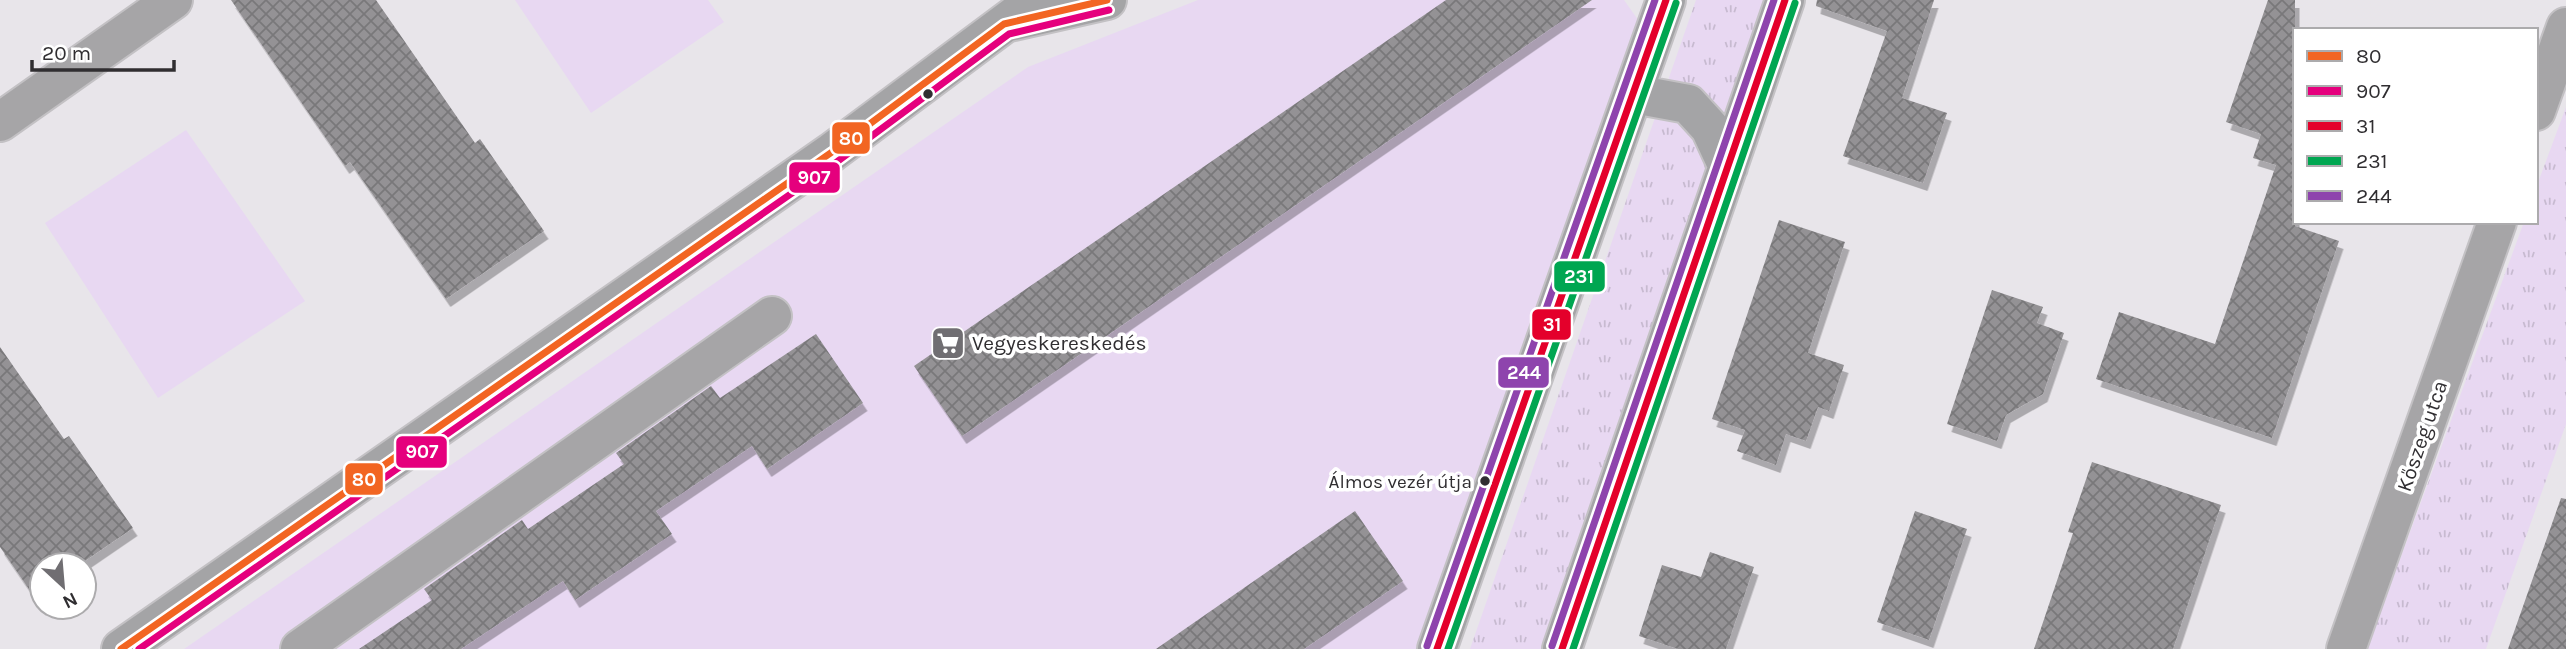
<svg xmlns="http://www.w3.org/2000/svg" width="2566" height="649" font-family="Karla,sans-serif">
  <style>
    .grass { fill: url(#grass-tufts) }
    .park { fill: #e8d8f2 }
    .building { fill: url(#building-cross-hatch); filter: url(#shadow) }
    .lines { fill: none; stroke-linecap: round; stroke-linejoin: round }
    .street-casing { stroke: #c3c1c4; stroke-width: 42 }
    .secondary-casing { stroke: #c3c1c4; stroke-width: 42 }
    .street { stroke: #a6a5a7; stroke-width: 38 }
    .secondary { stroke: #a4a4a6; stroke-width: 38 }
    .bus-1-casing { stroke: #fff; stroke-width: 12 }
    .bus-2-casing { stroke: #fff; stroke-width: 12 }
    .bus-3-casing { stroke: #fff; stroke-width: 12 }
    .bus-4-casing { stroke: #fff; stroke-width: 12 }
    .bus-5-casing { stroke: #fff; stroke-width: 12 }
    .bus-1 { stroke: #f26522; stroke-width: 7 }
    .bus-2 { stroke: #e5007d; stroke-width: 7 }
    .bus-3 { stroke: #e4002b; stroke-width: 7 }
    .bus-4 { stroke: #00a651; stroke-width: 7 }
    .bus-5 { stroke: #8e44ad; stroke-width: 7 }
    .bus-dot { fill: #302e31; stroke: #fff; stroke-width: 2.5 }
    .labels { text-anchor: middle; stroke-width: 7; stroke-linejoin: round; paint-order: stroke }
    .bus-label { font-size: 19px; fill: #302e31; stroke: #fff; text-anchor: end }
    .poi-label { font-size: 21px; fill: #302e31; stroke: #fff; text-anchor: start }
    .street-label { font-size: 21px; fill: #302e31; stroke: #fff }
    .line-badge { stroke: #fff; stroke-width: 2.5 }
    .badge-label { font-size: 19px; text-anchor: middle; font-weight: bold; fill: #fff }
  </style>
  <defs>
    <pattern id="grass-tufts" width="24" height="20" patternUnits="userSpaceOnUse" patternTransform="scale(1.75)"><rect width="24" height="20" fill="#e8d8f2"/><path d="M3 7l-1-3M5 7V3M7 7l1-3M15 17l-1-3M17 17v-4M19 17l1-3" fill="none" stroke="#c7bad0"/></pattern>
    <pattern id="building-cross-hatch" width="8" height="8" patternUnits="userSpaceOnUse" patternTransform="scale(1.75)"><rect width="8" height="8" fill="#949295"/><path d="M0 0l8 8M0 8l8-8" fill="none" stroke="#79787a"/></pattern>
    <filter id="shadow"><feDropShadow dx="4.5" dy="8" stdDeviation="0" flood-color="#0004"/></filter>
  </defs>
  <rect width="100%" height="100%" fill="#e8e5ea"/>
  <!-- grass -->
  <path class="grass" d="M 1696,0 L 1770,0 L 1545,649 L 1470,649 Z
    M 2566,107 L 2566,424 L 2486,649 L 2367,649 L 2524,222 L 2536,222 L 2536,188 Z"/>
  <!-- park -->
  <path class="park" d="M 515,0 L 708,0 L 724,22 L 591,113 Z
    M 1198,0 L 1624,0 L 1641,24 L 1423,649 L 184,649 L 1028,67 Z
    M 186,130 L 305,301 L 158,398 L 45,223 Z"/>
  <!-- building -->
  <path class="building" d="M 231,0 L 376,0 L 475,143 L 480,139 L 544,231 L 446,299 L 350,162 L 345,166 Z
    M 1446,0 L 1592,0 L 962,436 L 914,366 Z
    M 1817,0 L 1934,0 L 1902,98 L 1947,113 L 1923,183 L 1843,156 L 1887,31 L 1816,6 Z
    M 2268,0 L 2295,0 L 2295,226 L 2339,241 L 2272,438 L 2096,379 L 2119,312 L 2215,344 L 2276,165 L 2253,158 L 2261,134 L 2226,122 Z
    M 1779,220 L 1845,242 L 1808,353 L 1844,365 L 1829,411 L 1818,407 L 1806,441 L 1786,434 L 1776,465 L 1737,451 L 1745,430 L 1712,419 Z
    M 1992,290 L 2043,307 L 2037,323 L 2064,333 L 2043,394 L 2006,415 L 1997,441 L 1947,424 Z
    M 816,334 L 863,403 L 767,469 L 752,446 L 656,511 L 672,534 L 575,600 L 563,581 L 461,649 L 359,649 L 432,600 L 424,589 L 522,520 L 528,529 L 624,464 L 616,453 L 711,386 L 720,398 Z
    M 0,347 L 64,439 L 69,436 L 133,528 L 79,565 L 42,565 L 42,608 L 0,547 Z
    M 2092,462 L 2221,505 L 2173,649 L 2034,649 L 2073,533 L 2068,532 Z
    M 2561,498 L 2566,499 L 2566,649 L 2508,649 Z
    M 1355,511 L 1403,581 L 1304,649 L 1156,649 Z
    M 1915,511 L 1967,529 L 1929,640 L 1877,622 Z
    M 1710,552 L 1754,567 L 1726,649 L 1678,649 L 1639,636 L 1662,565 L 1701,577 Z"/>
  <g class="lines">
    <!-- street casing -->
    <g class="street-casing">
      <path id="street" d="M 2536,111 L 2566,27
        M 0,122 L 173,0
        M 300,649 L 772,316
        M 2346,649 L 2497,222"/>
    </g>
    <!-- secondary casing -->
    <g class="secondary-casing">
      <path id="secondary" d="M 1009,22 L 1107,0
        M 1634,94 L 1688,104 L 1710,128 L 1728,167
        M 121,649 L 832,152 L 1036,0
        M 1437,649 L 1666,0
        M 1562,649 L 1785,0"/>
    </g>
    <!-- street -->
    <use href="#street" class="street"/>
    <!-- secondary -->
    <use href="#secondary" class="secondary"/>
    <!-- bus-1 casing -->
    <g class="bus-1-casing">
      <path id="bus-1" d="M 121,649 L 832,152 L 1004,24 L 1107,0"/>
    </g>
    <!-- bus-2 casing -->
    <g class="bus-2-casing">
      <path id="bus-2" d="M 139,649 L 838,161 L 1009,34 L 1109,10"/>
    </g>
    <!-- bus-3 casing -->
    <g class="bus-3-casing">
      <path id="bus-3" d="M 1437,649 L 1666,0
        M 1562,649 L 1785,0"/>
    </g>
    <!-- bus-4 casing -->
    <g class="bus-4-casing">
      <path id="bus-4" d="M 1448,649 L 1676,3
        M 1573,649 L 1795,3"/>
    </g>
    <!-- bus-5 casing -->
    <g class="bus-5-casing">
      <path id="bus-5" d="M 1427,646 L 1655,0
        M 1552,646 L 1774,0"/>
    </g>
    <!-- bus-1 -->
    <use href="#bus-1" class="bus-1"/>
    <!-- bus-2 -->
    <use href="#bus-2" class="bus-2"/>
    <!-- bus-3 -->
    <use href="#bus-3" class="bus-3"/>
    <!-- bus-4 -->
    <use href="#bus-4" class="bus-4"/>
    <!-- bus-5 -->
    <use href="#bus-5" class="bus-5"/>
  </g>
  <!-- icons -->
  <defs>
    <g id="supermarket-square" transform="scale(1.75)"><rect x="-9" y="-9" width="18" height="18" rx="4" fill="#706e72" stroke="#fff"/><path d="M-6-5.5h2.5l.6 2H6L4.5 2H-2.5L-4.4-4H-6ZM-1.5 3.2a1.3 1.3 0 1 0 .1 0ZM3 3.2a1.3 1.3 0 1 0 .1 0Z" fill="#fff"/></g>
  </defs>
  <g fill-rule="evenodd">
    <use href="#supermarket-square" x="948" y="343"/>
  </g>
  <!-- markers -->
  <g class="bus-dot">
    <circle cx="928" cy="94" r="6"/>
    <circle cx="1485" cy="481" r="6"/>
  </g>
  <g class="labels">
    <!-- bus labels -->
    <g class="bus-label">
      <text x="1472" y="488">Álmos vezér útja</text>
    </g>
    <!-- poi labels -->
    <g class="poi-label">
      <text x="972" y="350">Vegyeskereskedés</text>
    </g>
    <!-- street labels -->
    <g class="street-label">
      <text transform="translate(2422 436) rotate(-71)" y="7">Kőszeg utca</text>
    </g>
  </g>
  <g class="line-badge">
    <rect x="831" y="121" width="40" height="34" rx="7" fill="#f26522"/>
    <rect x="788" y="161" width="53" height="33" rx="7" fill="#e5007d"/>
    <rect x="1553" y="260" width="53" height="33" rx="7" fill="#00a651"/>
    <rect x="1531" y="308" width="41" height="33" rx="7" fill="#e4002b"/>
    <rect x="1497" y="356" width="53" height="33" rx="7" fill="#8e44ad"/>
    <rect x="395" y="435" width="53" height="34" rx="7" fill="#e5007d"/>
    <rect x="344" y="462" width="40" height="34" rx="7" fill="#f26522"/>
  </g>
  <g class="badge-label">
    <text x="851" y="145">80</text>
    <text x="814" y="184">907</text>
    <text x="1579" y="283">231</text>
    <text x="1552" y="331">31</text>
    <text x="1524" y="379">244</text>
    <text x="422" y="458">907</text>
    <text x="364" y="486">80</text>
  </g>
  <!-- legend -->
  <rect x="2293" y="28" width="245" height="196" fill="#ffffff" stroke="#acabad" stroke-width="2"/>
  <rect x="2307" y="51" width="35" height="10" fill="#f26522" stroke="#acabad" stroke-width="2"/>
  <text x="2356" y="63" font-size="21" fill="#302e31">80</text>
  <rect x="2307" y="86" width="35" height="10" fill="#e5007d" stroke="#acabad" stroke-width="2"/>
  <text x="2356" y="98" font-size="21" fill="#302e31">907</text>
  <rect x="2307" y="121" width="35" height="10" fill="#e4002b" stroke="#acabad" stroke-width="2"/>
  <text x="2356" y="133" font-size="21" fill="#302e31">31</text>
  <rect x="2307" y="156" width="35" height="10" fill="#00a651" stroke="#acabad" stroke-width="2"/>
  <text x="2356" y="168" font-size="21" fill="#302e31">231</text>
  <rect x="2307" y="191" width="35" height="10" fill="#8e44ad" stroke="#acabad" stroke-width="2"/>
  <text x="2356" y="203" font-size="21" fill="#302e31">244</text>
  <!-- north arrow -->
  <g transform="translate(63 586) rotate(154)"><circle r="33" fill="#ffffff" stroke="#acabad" stroke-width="2"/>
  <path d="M0-5L12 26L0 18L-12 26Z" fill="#706e72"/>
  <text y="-10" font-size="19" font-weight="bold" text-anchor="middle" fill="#302e31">N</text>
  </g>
  <!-- scale -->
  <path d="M32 60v10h142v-10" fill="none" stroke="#302e31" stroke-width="3.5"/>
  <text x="42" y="60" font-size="21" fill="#302e31" stroke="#ffffff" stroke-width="5" paint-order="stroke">20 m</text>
</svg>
